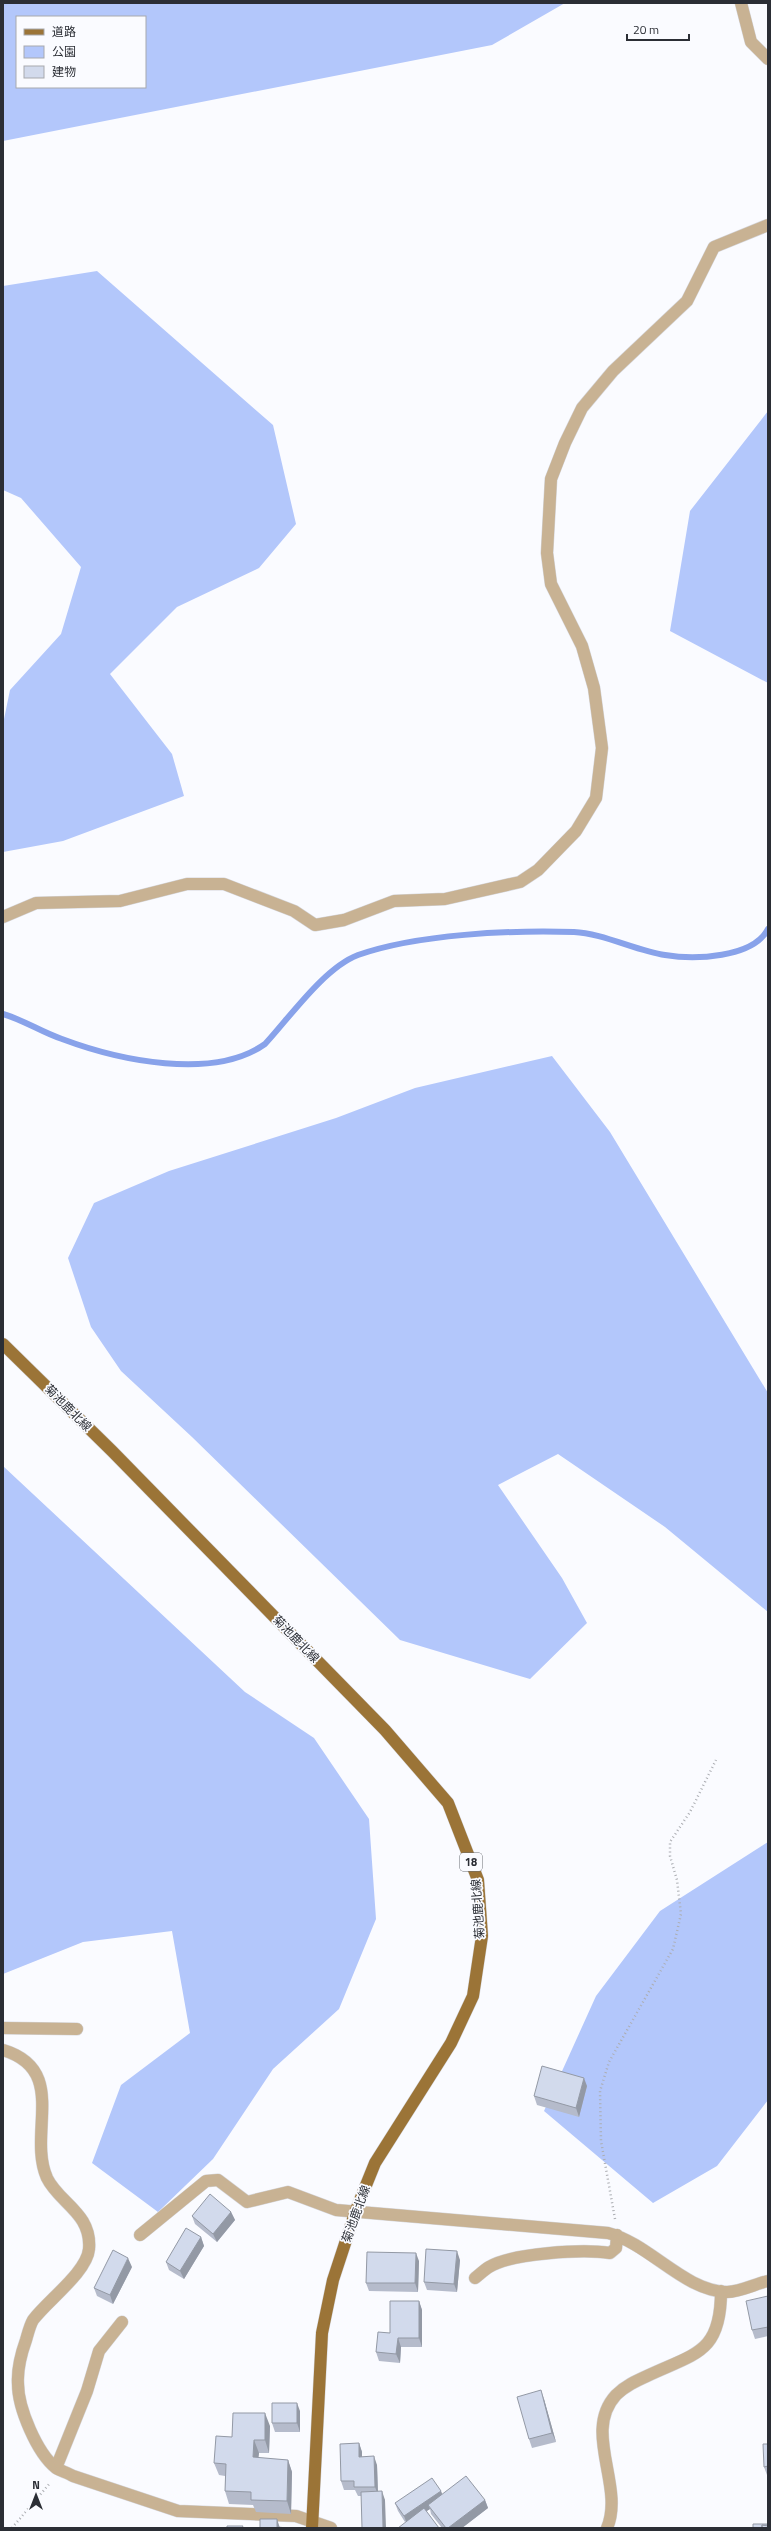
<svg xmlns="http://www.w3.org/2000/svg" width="771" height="2531" font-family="'Titillium Web','Noto Sans JP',sans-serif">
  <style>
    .green { fill: #b3c7fb; fill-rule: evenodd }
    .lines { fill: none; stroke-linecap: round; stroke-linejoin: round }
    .stream { stroke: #88a2ea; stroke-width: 6 }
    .minor-casing { stroke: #d5d6db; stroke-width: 13 }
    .major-casing { stroke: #d5d6db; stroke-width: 13 }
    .path { stroke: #acaeb3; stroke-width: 2.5; stroke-dasharray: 1 3; stroke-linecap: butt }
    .minor { stroke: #c8b293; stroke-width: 12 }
    .major { stroke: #9b7437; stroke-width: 12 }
    .wall { fill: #b5bbcb }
    .shaded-wall { fill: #9399a5 }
    .building { fill: #d2daec; stroke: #9399a5 }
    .labels { text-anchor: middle; stroke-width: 3.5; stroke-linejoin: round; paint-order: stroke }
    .shield { fill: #fafbff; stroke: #696c72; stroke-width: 1 }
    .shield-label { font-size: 11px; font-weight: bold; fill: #2b2e35 }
    .street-label { font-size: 12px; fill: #2b2e35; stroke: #fafbff }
  </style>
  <rect width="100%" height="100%" fill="#fafbff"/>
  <!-- green -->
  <path class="green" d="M 3,3 L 565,3 L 492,45 L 3,141 ZM 17,17 L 145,17 L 145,87 L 17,87 Z
    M 97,271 L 273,425 L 296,524 L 259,568 L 177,607 L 110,674 L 172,754 L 184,796 L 63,841 L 3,852 L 3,724 L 10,690 L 61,634 L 81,567 L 21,498 L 3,490 L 3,286 Z
    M 768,411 L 768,683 L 670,631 L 690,511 Z
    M 552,1056 L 610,1132 L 768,1393 L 768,1612 L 665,1527 L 558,1454 L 498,1485 L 562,1578 L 587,1623 L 530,1679 L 400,1640 L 192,1437 L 121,1371 L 91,1327 L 68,1258 L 94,1203 L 169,1171 L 336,1118 L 415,1088 Z
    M 3,1466 L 245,1692 L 314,1738 L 369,1819 L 376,1919 L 339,2009 L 273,2069 L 213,2159 L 158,2212 L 92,2163 L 121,2085 L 190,2033 L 172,1931 L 83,1942 L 3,1974 Z
    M 768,1842 L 768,2100 L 717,2166 L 653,2203 L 544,2111 L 596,1996 L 660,1911 Z"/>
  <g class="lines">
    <!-- stream -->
    <path class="stream" d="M 3,1014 C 24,1020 41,1032 62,1039 C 118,1060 213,1081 265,1044 C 290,1017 324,968 358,955 C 418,934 510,930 574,932 C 602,933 637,951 665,955 C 694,960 753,958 768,929"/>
    <!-- minor casing -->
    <g class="minor-casing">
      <path id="minor" d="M 741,3 L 751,42 L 768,59
        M 3,917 L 36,903 L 120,901 L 187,884 L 224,884 L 294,911 L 315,925 L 344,920 L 394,901 L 445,899 L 520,882 L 538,870 L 576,831 L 596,798 L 602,748 L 594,688 L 582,646 L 551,584 L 547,553 L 551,479 L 565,443 L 582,408 L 613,371 L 687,301 L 714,247 L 768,225
        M 3,2028 L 77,2029
        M 3,2050 C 69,2070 27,2133 47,2178 C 59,2203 92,2213 89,2249 C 87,2272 47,2301 33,2320 C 30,2325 28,2333 26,2340 C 21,2354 17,2369 18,2384 C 18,2408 37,2453 56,2468 C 61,2471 68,2473 73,2476 L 178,2511 L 296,2516 L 331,2528
        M 140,2235 L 206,2181 L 218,2180 L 247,2202 L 288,2192 L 336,2210 L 608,2233 C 650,2244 684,2291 727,2292 C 740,2292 755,2284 768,2281
        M 475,2278 C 479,2275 484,2270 489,2267 C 512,2253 583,2249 610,2253 L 616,2248 L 617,2235
        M 56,2468 L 87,2391 L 99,2351 L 122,2322
        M 607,2528 C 625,2486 582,2432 616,2395 C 625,2386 636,2381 647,2376 C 696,2353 721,2353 721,2291"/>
    </g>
    <!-- major casing -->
    <g class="major-casing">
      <path id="major" d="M 3,1344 L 112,1451 L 385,1730 L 448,1803 L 478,1880 L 482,1936 L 473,1996 L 451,2043 L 375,2163 L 356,2210 L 333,2280 L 322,2333 L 312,2528"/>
    </g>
    <!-- path -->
    <path class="path" d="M 615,2219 L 601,2141 L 600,2091 L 609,2062 L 673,1949 L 681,1914 L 677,1880 L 670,1856 L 670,1842 L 690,1812 L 716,1760
      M 12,2528 L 50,2483"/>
    <!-- minor -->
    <use href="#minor" class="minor"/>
    <!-- major -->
    <use href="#major" class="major"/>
  </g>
  <!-- wall -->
  <path class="wall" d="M 587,2086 L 579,2117 L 537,2105 L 534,2096 Z
    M 231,2212 L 235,2220 L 217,2242 L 195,2224 L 192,2216 Z
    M 201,2237 L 204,2246 L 184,2279 L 169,2270 L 166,2262 Z
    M 460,2260 L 457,2292 L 427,2290 L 424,2282 Z
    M 419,2261 L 418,2292 L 369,2291 L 366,2283 Z
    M 132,2267 L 113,2304 L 97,2296 L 94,2288 Z
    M 768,2296 L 768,2336 L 755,2339 L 752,2330 Z
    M 419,2301 L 422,2310 L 422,2347 L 401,2347 L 400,2363 L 379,2361 L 376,2352 L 390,2333 Z
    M 544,2399 L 556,2442 L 532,2448 L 529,2439 Z
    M 300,2411 L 300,2432 L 275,2432 L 272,2423 Z
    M 270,2426 L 269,2453 L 259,2453 L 258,2458 L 288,2460 L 292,2472 L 291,2514 L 256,2512 L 253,2505 L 229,2504 L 225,2491 L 225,2476 L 219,2475 L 214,2463 L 232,2437 Z
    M 359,2443 L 362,2452 L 362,2457 L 377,2465 L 378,2491 L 385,2500 L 361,2496 L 358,2496 L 355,2490 L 344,2490 L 341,2481 Z
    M 768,2444 L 768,2475 L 767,2475 L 764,2467 Z
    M 441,2491 L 442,2495 L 485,2500 L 488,2508 L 462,2528 L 442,2528 L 431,2514 L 430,2509 L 405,2522 L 398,2511 L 395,2503 Z"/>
  <!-- shaded-wall -->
  <path class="shaded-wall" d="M 584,2078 L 587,2086 L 579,2117 L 576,2108 Z
    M 231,2212 L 235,2220 L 217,2242 L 213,2234 Z
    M 201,2237 L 204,2246 L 184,2279 L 180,2271 Z
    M 457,2251 L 460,2260 L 457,2292 L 454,2284 Z
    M 416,2253 L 419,2261 L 418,2292 L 415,2283 Z
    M 128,2258 L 132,2267 L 113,2304 L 110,2295 Z
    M 419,2301 L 422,2310 L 422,2347 L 419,2338 Z
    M 398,2338 L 401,2347 L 400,2363 L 396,2354 Z
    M 541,2390 L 544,2399 L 556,2442 L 552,2433 Z
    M 297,2403 L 300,2411 L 300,2432 L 297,2423 Z
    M 265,2413 L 270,2426 L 269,2453 L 265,2440 Z
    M 254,2440 L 259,2453 L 257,2470 L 253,2457 Z
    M 359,2443 L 362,2452 L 362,2465 L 359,2457 Z
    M 374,2456 L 377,2465 L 378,2495 L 375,2487 Z
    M 288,2460 L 292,2472 L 291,2514 L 287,2501 Z
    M 382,2491 L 385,2500 L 386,2528 L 383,2528 Z
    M 441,2491 L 444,2499 L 428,2505 L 430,2509 L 407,2524 L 404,2516 Z
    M 485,2500 L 488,2508 L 462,2528 L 448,2528 Z
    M 277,2519 L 280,2528 L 277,2528 Z"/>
  <!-- building -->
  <path class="building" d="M 542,2066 L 584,2078 L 576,2108 L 534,2096 Z
    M 210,2194 L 231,2212 L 213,2234 L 192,2216 Z
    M 186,2228 L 201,2237 L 180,2271 L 166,2262 Z
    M 426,2249 L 457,2251 L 454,2284 L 424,2282 Z
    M 113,2250 L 128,2258 L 110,2295 L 94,2288 Z
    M 367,2252 L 416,2253 L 415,2283 L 366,2283 Z
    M 768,2296 L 768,2327 L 752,2330 L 746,2301 Z
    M 390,2301 L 419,2301 L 419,2338 L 398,2338 L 396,2354 L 376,2352 L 378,2332 L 390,2333 Z
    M 541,2390 L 552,2433 L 529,2439 L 517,2397 Z
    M 272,2403 L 297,2403 L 297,2423 L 272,2423 Z
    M 233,2413 L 265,2413 L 265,2440 L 254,2440 L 253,2457 L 288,2460 L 287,2501 L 251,2500 L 251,2492 L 225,2491 L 226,2464 L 214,2463 L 216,2436 L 232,2437 Z
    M 359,2443 L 359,2457 L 374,2456 L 375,2487 L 354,2487 L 354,2481 L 341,2481 L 340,2444 Z
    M 763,2444 L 768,2444 L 768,2466 L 764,2467 Z
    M 466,2476 L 485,2500 L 448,2528 L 446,2528 L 428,2505 Z
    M 432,2478 L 441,2491 L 404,2516 L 395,2503 Z
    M 382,2491 L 383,2528 L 362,2528 L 361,2492 Z
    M 424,2508 L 439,2528 L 398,2528 Z
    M 260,2519 L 277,2519 L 277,2527 L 288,2528 L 260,2528 Z
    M 753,2524 L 768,2524 L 768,2526 L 762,2525 L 762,2528 L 753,2528 Z
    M 762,2525 L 768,2525 L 768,2528 L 762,2528 Z
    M 227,2526 L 243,2526 L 242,2528 L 227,2528 Z"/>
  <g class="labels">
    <!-- shield labels -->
    <rect class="shield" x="460" y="1853" width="22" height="18" rx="3"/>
    <g class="shield-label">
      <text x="471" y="1866">18</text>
    </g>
    <!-- street labels -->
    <g class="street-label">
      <text transform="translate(68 1408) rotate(45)" y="4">菊池鹿北線</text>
      <text transform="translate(296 1639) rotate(46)" y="4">菊池鹿北線</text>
      <text transform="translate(478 1909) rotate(-94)" y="4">菊池鹿北線</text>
      <text transform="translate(356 2214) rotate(-70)" y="4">菊池鹿北線</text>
    </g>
  </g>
  <!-- border -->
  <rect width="771" height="2531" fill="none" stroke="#2b2e35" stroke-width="8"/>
  <!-- legend -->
  <rect x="16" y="16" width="130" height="72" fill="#fafbff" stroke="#a7a9ae"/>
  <rect x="24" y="29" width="20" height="6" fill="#9b7437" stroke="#a7a9ae"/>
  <text x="52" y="36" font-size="12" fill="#2b2e35">道路</text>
  <rect x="24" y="46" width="20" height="12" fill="#b3c7fb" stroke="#a7a9ae"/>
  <text x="52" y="56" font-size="12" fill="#2b2e35">公園</text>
  <rect x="24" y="66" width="20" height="12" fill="#d2daec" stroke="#a7a9ae"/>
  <text x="52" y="76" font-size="12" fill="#2b2e35">建物</text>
  <!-- north arrow -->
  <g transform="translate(36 2495)" stroke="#fafbff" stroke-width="3" paint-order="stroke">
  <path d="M0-3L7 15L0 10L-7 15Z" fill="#2b2e35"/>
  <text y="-6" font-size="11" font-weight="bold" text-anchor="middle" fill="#2b2e35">N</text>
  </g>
  <!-- scale -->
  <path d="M627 34v6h62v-6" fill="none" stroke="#2b2e35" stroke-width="2"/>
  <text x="633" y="34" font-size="12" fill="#2b2e35" stroke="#fafbff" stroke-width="3" paint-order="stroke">20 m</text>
</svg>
